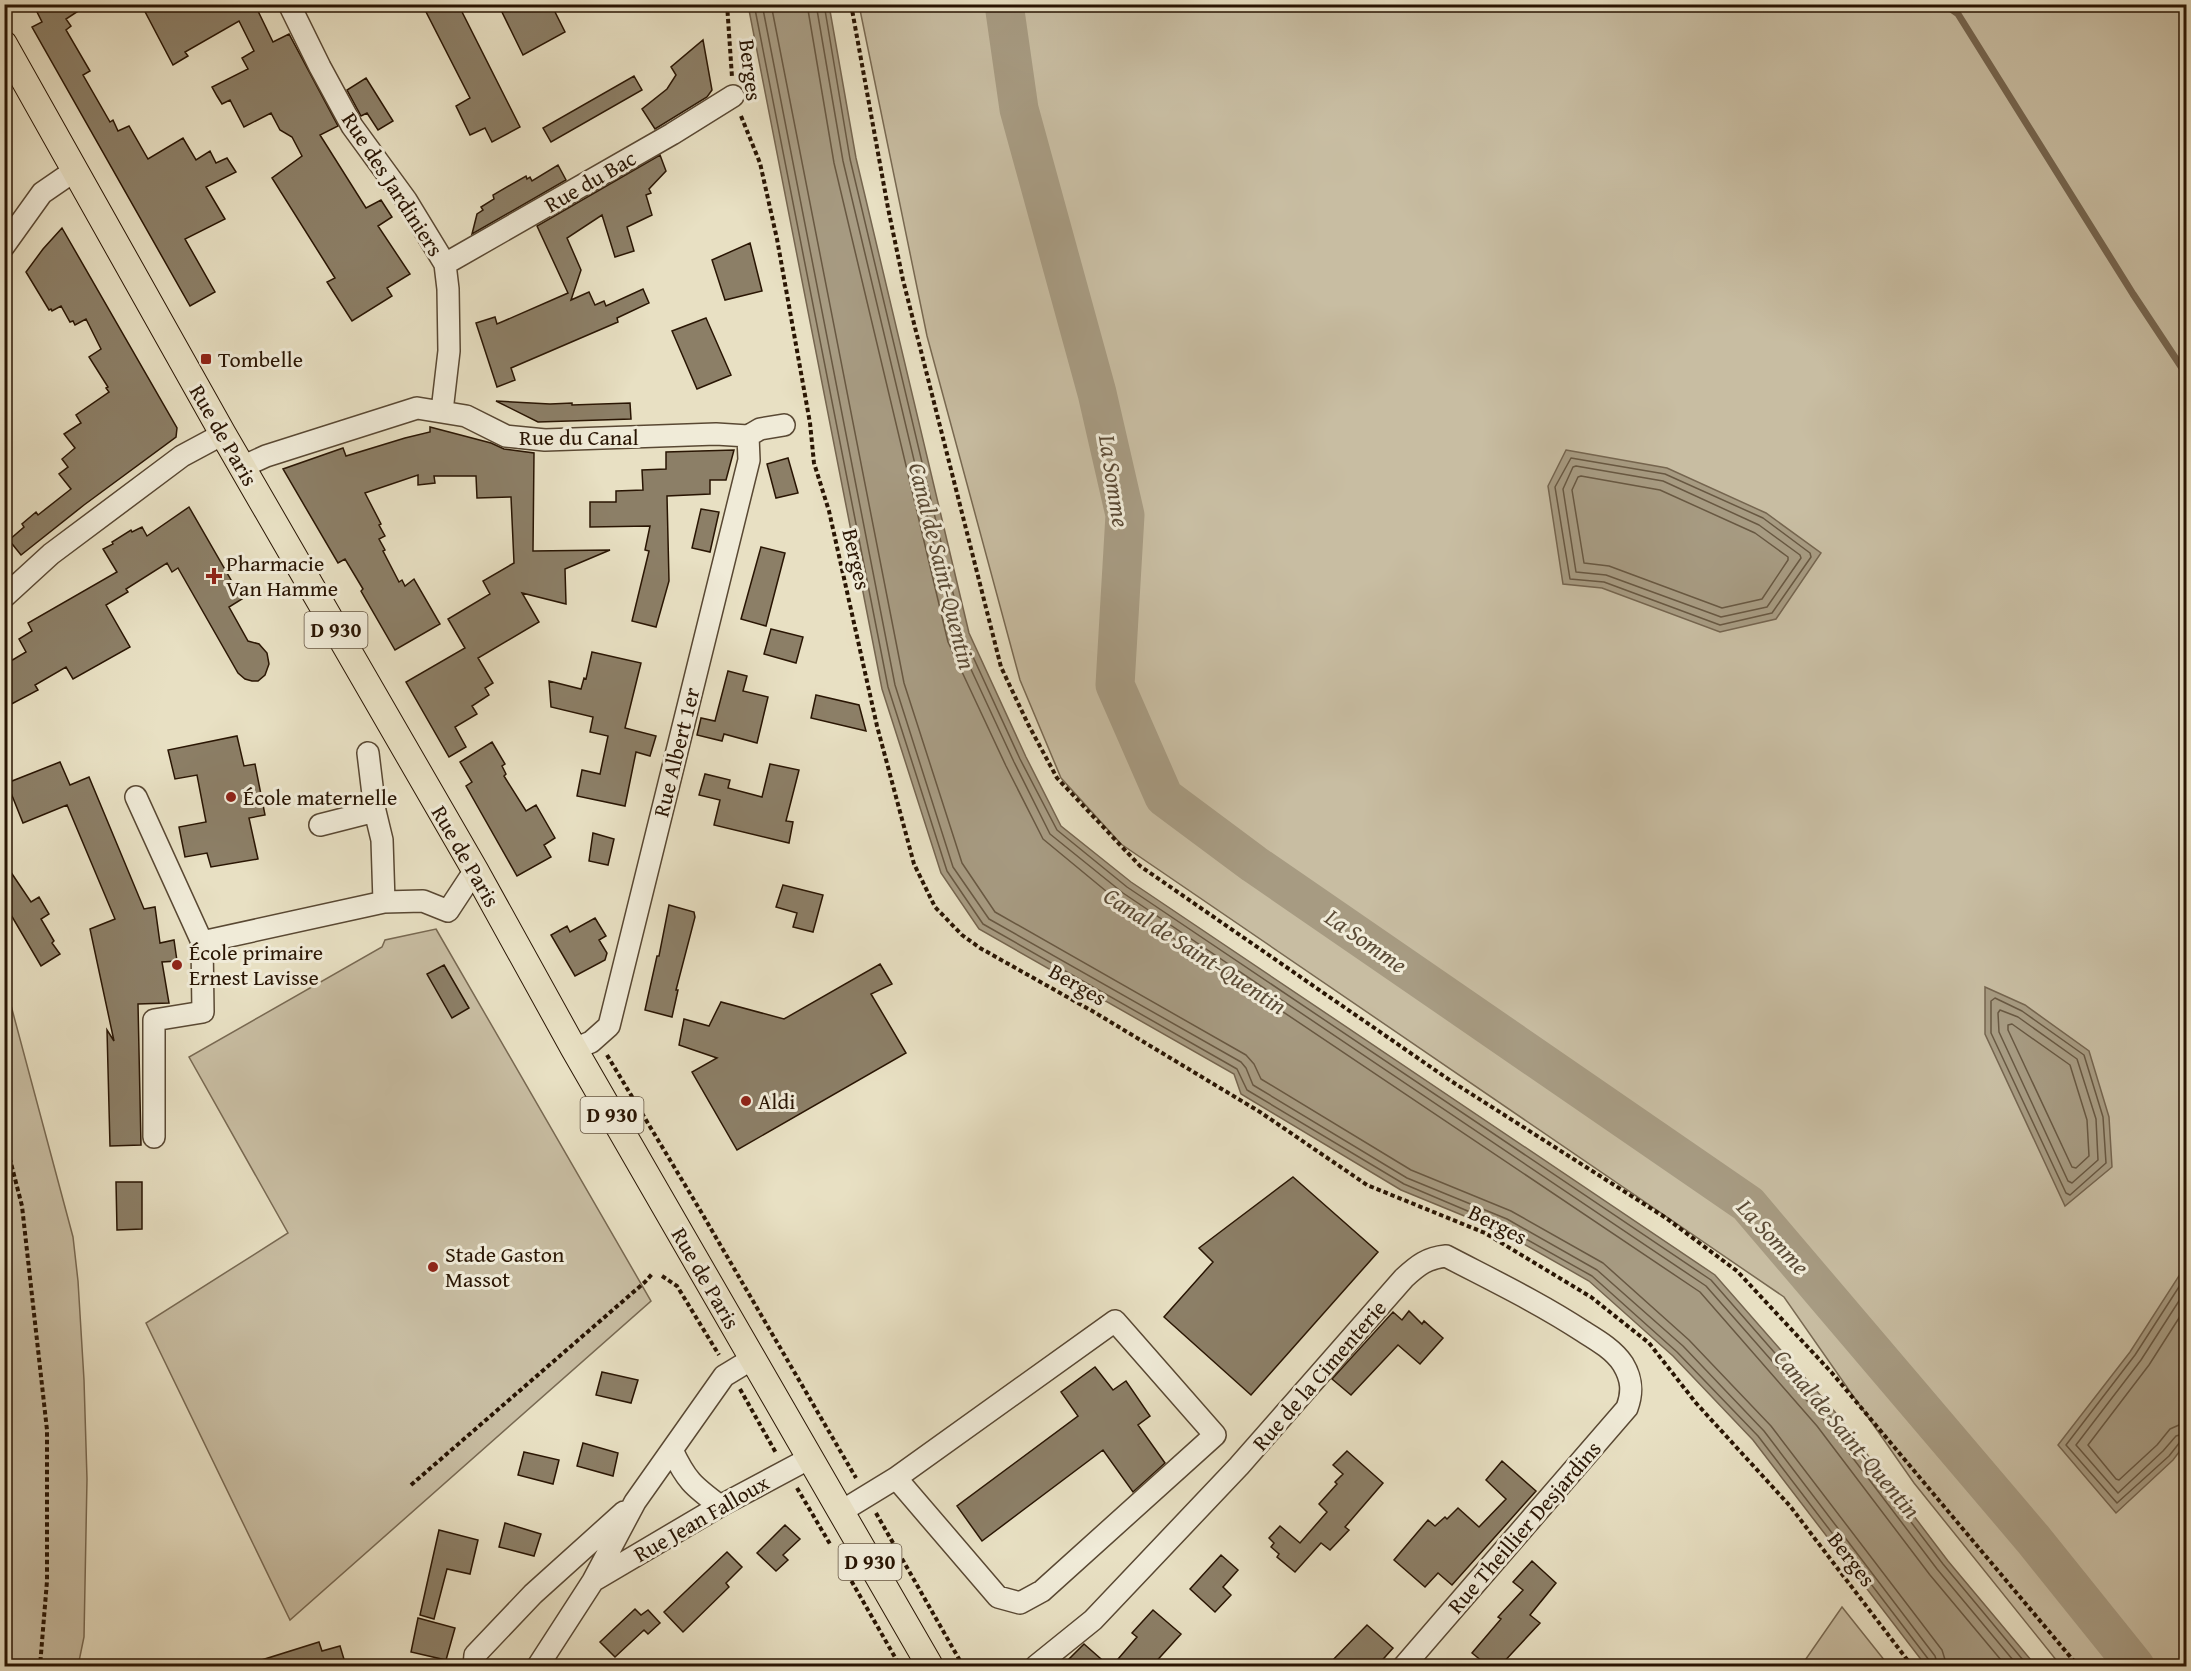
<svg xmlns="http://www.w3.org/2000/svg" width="2191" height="1671" font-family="'Gentium Book Plus',serif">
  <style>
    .green { fill: #c8bda2; stroke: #786952; stroke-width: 1.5 }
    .water { fill: #a79b82; stroke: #75654f; stroke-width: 1.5 }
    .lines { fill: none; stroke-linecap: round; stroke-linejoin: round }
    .shore { stroke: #685842; stroke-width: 1.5 }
    .stream { stroke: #75654f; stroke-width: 7 }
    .river { stroke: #a79b82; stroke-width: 39 }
    .building { fill: #8c7f67; stroke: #291503; stroke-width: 1.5 }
    .minor-casing { stroke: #594833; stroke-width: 24 }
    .major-casing { stroke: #291503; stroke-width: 28 }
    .path { stroke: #291503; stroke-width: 4; stroke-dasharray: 4.5 3; stroke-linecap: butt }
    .minor { stroke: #f0ebd8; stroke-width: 21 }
    .major { stroke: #e8e0c3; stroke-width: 26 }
    .poi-dot { fill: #8f2418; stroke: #f0ebd8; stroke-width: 2 }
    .labels { text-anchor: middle; stroke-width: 6; stroke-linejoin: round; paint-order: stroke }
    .shield { fill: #f0ebd8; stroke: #655543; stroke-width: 1.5 }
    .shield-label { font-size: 21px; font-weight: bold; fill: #291503 }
    .street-label { font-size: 22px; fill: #291503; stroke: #f0ebd8 }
    .poi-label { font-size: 22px; fill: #291503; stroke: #f0ebd8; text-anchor: start }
    .water-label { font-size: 24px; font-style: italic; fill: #5b4b36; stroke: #f0ebd8 }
  </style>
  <rect width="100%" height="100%" fill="#e8e0c3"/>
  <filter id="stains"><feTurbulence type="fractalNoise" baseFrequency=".00333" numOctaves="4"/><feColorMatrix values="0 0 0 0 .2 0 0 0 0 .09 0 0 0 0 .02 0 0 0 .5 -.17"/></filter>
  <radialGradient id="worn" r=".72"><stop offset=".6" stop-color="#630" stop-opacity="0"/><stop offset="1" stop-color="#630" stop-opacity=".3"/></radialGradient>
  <!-- green -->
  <path class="green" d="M 859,5 L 2186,5 L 2186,1666 L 2061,1666 L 1914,1483 L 1784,1297 L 1121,844 L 1061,778 L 1020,680 L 927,336 Z
    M 436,929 L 651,1301 L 290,1620 L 146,1323 L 288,1233 L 189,1057 L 382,947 L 385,940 Z
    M 5,983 L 73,1237 L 78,1281 L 84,1380 L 87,1479 L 84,1637 L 78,1666 L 5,1666 Z
    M 1842,1607 L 1889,1666 L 1801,1666 Z"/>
  <!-- water -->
  <path class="water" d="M 748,5 L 829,5 L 856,158 L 969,633 L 1026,757 L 1061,826 L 1131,882 L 1715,1275 L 1835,1412 L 1948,1561 L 2036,1666 L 1926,1666 L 1753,1440 L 1673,1356 L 1589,1281 L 1501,1231 L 1401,1190 L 1241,1094 L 1234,1074 L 979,929 L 941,873 L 882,689 Z
    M 1566,450 L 1667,468 L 1766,513 L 1821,553 L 1776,619 L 1720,632 L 1602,588 L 1563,584 L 1548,486 Z
    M 1985,987 L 2025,1005 L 2089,1051 L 2109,1117 L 2112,1167 L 2065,1206 L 1985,1034 Z
    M 2186,1265 L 2186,1443 L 2173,1460 L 2116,1513 L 2058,1445 L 2130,1352 Z"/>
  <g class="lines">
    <!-- shore -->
    <path class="shore" d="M 754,4 L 888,687 L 947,871 L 983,924 L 1237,1069 L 1247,1090 L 1404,1184 L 1503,1226 L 1592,1276 L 1677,1352 L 1758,1436 L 1929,1660 L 1930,1666
      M 762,4 L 895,685 L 953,867 L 989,919 L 1241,1062 L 1246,1068 L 1253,1085 L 1407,1178 L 1507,1219 L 1597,1270 L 1683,1346 L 1764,1431 L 1935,1656 L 1938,1666
      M 771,4 L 904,683 L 962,863 L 995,912 L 1246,1055 L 1254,1064 L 1261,1079 L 1411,1170 L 1511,1211 L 1603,1263 L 1689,1340 L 1771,1426 L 1942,1650 L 1947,1666
      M 807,4 L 834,163 L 948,642 L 1006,766 L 1043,839 L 1118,901 L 1700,1292 L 1817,1426 L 1930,1575 L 2006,1666
      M 816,4 L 843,161 L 956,637 L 1014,762 L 1050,834 L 1123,893 L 1706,1286 L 1824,1420 L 1937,1569 L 2018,1666
      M 824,4 L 850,159 L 963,635 L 1020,759 L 1057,830 L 1127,887 L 1711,1280 L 1830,1416 L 1943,1564 L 2028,1666
      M 1571,458 L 1665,474 L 1763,518 L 1810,553 L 1811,557 L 1772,613 L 1720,625 L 1604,582 L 1570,579 L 1555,487 Z
      M 1576,466 L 1663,481 L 1759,525 L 1800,555 L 1801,558 L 1767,607 L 1721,617 L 1606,575 L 1576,572 L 1563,489 L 1573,467 Z
      M 1581,476 L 1660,490 L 1755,533 L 1788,557 L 1788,560 L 1762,599 L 1722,608 L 1609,566 L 1584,563 L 1572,490 L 1578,477 Z
      M 1995,998 L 2022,1011 L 2084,1055 L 2103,1117 L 2106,1163 L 2070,1195 L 2066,1193 L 1991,1033 L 1991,1001 Z
      M 2000,1010 L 2018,1017 L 2077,1059 L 2096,1119 L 2098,1160 L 2072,1183 L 2068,1181 L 1999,1032 L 1998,1013 Z
      M 2012,1024 L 2070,1065 L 2087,1120 L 2089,1156 L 2076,1168 L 2072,1167 L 2008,1030 L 2008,1025 Z
      M 2186,1276 L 2135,1355 L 2066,1445 L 2117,1503 L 2169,1456 L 2180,1442 L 2186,1440
      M 2186,1290 L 2141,1360 L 2076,1445 L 2118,1493 L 2163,1451 L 2176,1436 L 2186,1433
      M 2186,1307 L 2149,1365 L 2088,1445 L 2116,1479 L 2119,1480 L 2157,1445 L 2170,1429 L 2179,1425 L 2186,1424"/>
    <!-- stream -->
    <path class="stream" d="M 1944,4 L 1958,14 L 2133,294 L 2186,374"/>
    <!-- river -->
    <path class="river" d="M 1004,4 L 1019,109 L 1097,393 L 1125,515 L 1115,685 L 1164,797 L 1254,864 L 1748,1204 L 2033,1539 L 2135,1666"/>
  </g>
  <!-- building -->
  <path class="building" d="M 33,4 L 89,4 L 66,19 L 71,26 L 66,30 L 90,71 L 83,75 L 110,122 L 113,120 L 118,131 L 129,126 L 148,159 L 183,138 L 196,160 L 210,151 L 216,163 L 227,158 L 236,172 L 206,187 L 225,219 L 185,239 L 215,292 L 190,306 L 32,27 L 42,22 Z
    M 141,4 L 270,4 L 258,11 L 273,42 L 289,34 L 338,126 L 320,135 L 366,208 L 381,200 L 392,217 L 378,226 L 410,274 L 387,288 L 392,296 L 352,321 L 327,282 L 335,278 L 272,178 L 302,156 L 292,137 L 280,130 L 271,113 L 244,127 L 230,100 L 222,104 L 217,96 L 212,87 L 248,69 L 242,58 L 254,51 L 239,21 L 185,52 L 188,56 L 173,65 Z
    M 422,4 L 458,4 L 520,127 L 492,142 L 485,128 L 470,135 L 456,106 L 470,98 Z
    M 498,4 L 551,4 L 565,32 L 523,55 Z
    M 703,40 L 712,90 L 707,97 L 655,129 L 642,109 L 667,89 L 676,75 L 671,67 Z
    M 634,76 L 642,90 L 551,142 L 543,128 Z
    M 366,78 L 393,121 L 378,130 L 367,113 L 361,116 L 347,90 Z
    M 660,155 L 666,171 L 649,189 L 651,193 L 646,195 L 652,215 L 627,227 L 634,251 L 615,257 L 602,215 L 567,238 L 581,270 L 571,300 L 589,292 L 595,305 L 604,301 L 606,306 L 643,289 L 649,303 L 617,318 L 618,322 L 511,368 L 515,380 L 497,387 L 476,323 L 495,317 L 497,324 L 568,293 L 537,226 Z
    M 558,165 L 566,180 L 472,234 L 477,214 L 483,210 L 481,207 L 494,199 L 493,195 L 526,176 L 527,179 L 530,177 L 532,181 Z
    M 62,228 L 177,428 L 176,437 L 84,505 L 21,555 L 9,540 L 24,527 L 22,524 L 36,512 L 38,515 L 71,489 L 59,474 L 68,467 L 62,459 L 75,448 L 64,434 L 81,423 L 76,415 L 109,392 L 106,388 L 108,387 L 89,357 L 101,349 L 86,319 L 75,325 L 73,321 L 70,322 L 61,306 L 52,311 L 51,309 L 49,310 L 26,272 L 43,249 Z
    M 750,243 L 762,291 L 725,300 L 712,260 Z
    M 706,318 L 731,375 L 697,389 L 672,331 Z
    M 496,401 L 550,404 L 572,403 L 572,405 L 630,403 L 631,419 L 538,422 Z
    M 430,427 L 491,443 L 504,449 L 534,453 L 533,551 L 610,550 L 565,569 L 566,604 L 522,593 L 539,622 L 478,658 L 493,683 L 485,688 L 489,695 L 472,706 L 477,714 L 455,727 L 466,747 L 449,757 L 406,682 L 465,648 L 448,619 L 490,594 L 483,581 L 514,563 L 511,497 L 477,498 L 476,476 L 434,476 L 435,483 L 418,485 L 418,475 L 365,493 L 381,524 L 379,525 L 385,536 L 379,539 L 385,550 L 383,551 L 399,582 L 402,580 L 405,586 L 414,579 L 440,624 L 395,650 L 361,591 L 363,589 L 345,559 L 338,563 L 283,469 L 343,448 L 346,456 L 405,438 L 430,432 Z
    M 734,450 L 726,480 L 710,480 L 710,494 L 667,496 L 669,581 L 656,627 L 632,621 L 649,551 L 645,550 L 650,526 L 590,527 L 590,502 L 616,502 L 616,491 L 643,490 L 642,470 L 666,469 L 666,452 Z
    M 788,458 L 798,493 L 776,498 L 767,464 Z
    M 189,507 L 242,599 L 229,607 L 248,641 L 259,644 L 267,653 L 269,664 L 265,675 L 258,681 L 252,681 L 245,679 L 238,673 L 178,568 L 172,572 L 167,563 L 126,589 L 128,592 L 106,605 L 130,647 L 73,679 L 66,667 L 35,685 L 38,690 L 4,708 L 4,665 L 26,652 L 19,639 L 32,631 L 28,623 L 117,572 L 103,549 L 113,544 L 112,542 L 131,530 L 132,532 L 142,527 L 147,536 Z
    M 701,509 L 719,512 L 710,552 L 692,548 Z
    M 761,547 L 785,553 L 766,626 L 741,619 Z
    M 771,629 L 803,637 L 796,663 L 764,654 Z
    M 592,652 L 641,663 L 625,728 L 656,736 L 650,756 L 636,752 L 625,806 L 577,796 L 582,770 L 600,774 L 608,736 L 590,732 L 593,717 L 551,707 L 549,681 L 581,689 L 584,678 L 586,679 Z
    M 728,671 L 747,676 L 743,691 L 768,697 L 757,743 L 724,734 L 722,741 L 697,735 L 701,718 L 715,721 Z
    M 816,695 L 859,705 L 866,731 L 811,718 Z
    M 237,736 L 244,766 L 255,764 L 265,815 L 249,818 L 258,859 L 211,867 L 207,853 L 185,857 L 179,827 L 206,822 L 197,775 L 175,779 L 168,750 Z
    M 492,742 L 505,764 L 502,766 L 506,774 L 504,776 L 526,811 L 536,805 L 555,838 L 544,845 L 551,857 L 517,876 L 466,786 L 472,782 L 460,762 Z
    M 60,762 L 70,785 L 89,777 L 144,909 L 155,907 L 160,943 L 174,940 L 177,961 L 162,962 L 169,1003 L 138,1004 L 141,1145 L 110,1146 L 107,1030 L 114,1041 L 90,929 L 115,919 L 67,805 L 23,823 L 7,783 Z
    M 770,764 L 799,770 L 786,821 L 793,822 L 789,843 L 714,825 L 720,800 L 699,795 L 705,774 L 730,780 L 728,788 L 762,797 Z
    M 593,833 L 614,839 L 608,865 L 589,861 Z
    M 4,862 L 31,902 L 39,897 L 49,914 L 41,919 L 54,941 L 52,943 L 60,954 L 41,966 L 4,903 Z
    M 783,885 L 823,895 L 813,932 L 793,927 L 797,913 L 776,907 Z
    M 669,905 L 694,912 L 695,917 L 676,990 L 678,990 L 672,1017 L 645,1010 L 657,956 L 659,956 Z
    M 595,918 L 606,936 L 599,940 L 607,953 L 605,960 L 575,976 L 551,935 L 567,926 L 570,932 Z
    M 880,964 L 892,984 L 871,994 L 906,1053 L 737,1150 L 692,1072 L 717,1058 L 679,1045 L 684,1019 L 709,1026 L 721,1002 L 784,1019 Z
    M 444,965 L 469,1008 L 452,1018 L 427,974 Z
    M 1293,1177 L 1378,1252 L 1251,1395 L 1164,1317 L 1213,1262 L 1199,1248 Z
    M 116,1182 L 142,1182 L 142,1229 L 117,1230 Z
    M 1409,1311 L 1422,1324 L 1424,1321 L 1443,1338 L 1420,1364 L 1398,1345 L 1351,1395 L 1332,1379 L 1393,1312 L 1402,1320 Z
    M 1095,1367 L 1113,1390 L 1126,1381 L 1150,1416 L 1138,1425 L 1165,1463 L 1133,1492 L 1103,1450 L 982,1541 L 957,1506 L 1078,1416 L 1061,1392 Z
    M 602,1372 L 638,1380 L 631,1403 L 596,1395 Z
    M 583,1443 L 618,1453 L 613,1476 L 577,1466 Z
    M 1347,1451 L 1383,1483 L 1345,1527 L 1349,1530 L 1330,1550 L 1321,1543 L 1295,1572 L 1277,1557 L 1279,1554 L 1271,1547 L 1274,1543 L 1269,1538 L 1280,1526 L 1300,1543 L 1327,1512 L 1319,1504 L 1337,1484 L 1335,1482 L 1343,1474 L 1333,1465 Z
    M 524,1452 L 559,1460 L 553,1484 L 518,1475 Z
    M 1502,1461 L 1536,1491 L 1452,1585 L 1438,1573 L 1425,1587 L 1394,1560 L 1428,1520 L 1435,1526 L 1445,1517 L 1447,1519 L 1458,1508 L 1479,1527 L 1506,1499 L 1486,1480 Z
    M 505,1523 L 541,1534 L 534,1556 L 499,1547 Z
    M 785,1525 L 800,1539 L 783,1555 L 788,1560 L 776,1571 L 757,1553 Z
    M 439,1530 L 478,1540 L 470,1574 L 447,1569 L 434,1619 L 420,1615 Z
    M 727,1552 L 742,1567 L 726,1583 L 729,1587 L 683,1632 L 664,1612 Z
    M 1221,1555 L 1238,1570 L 1223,1587 L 1231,1595 L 1215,1612 L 1190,1589 Z
    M 1532,1561 L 1556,1583 L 1530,1615 L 1540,1623 L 1500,1666 L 1488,1666 L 1472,1653 L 1501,1619 L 1498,1617 L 1523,1590 L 1513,1582 Z
    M 635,1609 L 641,1615 L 648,1610 L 660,1623 L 648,1634 L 644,1630 L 615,1657 L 600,1642 Z
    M 1153,1610 L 1181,1634 L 1152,1666 L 1112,1666 L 1137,1637 L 1132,1633 Z
    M 418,1618 L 455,1628 L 446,1660 L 411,1652 Z
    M 1367,1625 L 1393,1648 L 1377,1666 L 1327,1666 Z
    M 319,1642 L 322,1651 L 340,1646 L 346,1666 L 253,1666 L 252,1663 Z
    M 1084,1644 L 1109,1666 L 1077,1666 L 1069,1659 Z"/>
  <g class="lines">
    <!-- minor casing -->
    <g class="minor-casing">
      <path id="minor" d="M 289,4 L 320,67 L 352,126 L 406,200 L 445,264 L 448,289 L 449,351 L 442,411
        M 4,246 L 42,193 L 74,171
        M 445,264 L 672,134 L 733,96
        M 242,467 L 266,456 L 417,408 L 466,416 L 506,436 L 545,440 L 716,434 L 748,436 L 760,429 L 784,425
        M 4,597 L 51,554 L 182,456 L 223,434
        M 368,753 L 375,811 L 382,840 L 384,902 L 423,901 L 448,911 L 475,870
        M 136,797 L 202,942 L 384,902
        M 320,825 L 375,811
        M 574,1049 L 591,1042 L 609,1026 L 749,460 L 748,436
        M 154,1137 L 154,1020 L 203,1012 L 202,942
        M 672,1450 C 686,1480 693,1486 720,1506
        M 842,1511 L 896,1478 L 998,1597 L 1020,1603 L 1042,1591 L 1215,1435 L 1115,1321 L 896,1478
        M 593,1581 L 720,1506 L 810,1458
        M 474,1666 L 475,1655 L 533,1594 L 624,1512
        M 538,1666 L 593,1581 L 635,1502 L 724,1376 L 752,1359
        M 1036,1666 L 1093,1620 L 1239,1466 L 1404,1278 C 1418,1265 1427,1258 1446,1256 C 1492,1280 1540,1303 1584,1332 C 1597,1340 1614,1350 1623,1364 C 1632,1379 1633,1392 1627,1408 L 1404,1666"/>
    </g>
    <!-- major casing -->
    <g class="major-casing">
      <path id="major" d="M 4,44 L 223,434 L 475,870 L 574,1049 L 930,1666"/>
    </g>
    <!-- path -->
    <path class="path" d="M 727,4 L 732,77
      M 851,4 L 888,208 L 903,280 L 1001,667 L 1028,724 L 1057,778 L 1140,866 L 1451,1081 L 1666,1218 L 1737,1271 L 1832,1373 L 2078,1666
      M 741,116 L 760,163 L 777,239 L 810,423 L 814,463 L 829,511 L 877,726 L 914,864 L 935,907 L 962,935 L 980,948 L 1094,1012 L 1260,1112 L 1367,1185 L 1485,1233 L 1591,1297 L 1649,1343 L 1696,1403 L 1790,1506 L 1912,1666
      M 607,1055 L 700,1210 L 856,1478
      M 4,1136 L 22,1206 L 47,1430 L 47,1581 L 40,1666
      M 662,1276 L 677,1286 L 719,1355
      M 740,1389 L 776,1453
      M 411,1485 L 645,1282 L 652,1274
      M 797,1488 L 830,1544
      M 876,1513 L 963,1666
      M 844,1568 L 900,1666"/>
    <!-- minor -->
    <use href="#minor" class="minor"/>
    <!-- major -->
    <use href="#major" class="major"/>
  </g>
  <!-- markers -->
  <g class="poi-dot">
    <rect x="200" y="353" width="12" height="12" rx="3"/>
    <path d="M211 567h6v6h6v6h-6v6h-6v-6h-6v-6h6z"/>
    <circle cx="231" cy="797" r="6"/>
    <circle cx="177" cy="965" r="6"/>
    <circle cx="746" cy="1101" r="6"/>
    <circle cx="433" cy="1267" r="6"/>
  </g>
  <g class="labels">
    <!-- shield labels -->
    <g class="shield">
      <rect x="304.5" y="612" width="63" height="36" rx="4.5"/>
      <rect x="580.5" y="1097" width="63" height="36" rx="4.5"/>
      <rect x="838.5" y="1544" width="63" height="36" rx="4.5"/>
    </g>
    <g class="shield-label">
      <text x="336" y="637">D 930</text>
      <text x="612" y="1122">D 930</text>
      <text x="870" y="1569">D 930</text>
    </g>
    <!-- street labels -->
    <g class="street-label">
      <text transform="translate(751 70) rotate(83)" y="8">Berges</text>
      <text transform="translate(590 181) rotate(-30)" y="8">Rue du Bac</text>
      <text transform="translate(393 184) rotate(57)" y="8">Rue des Jardiniers</text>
      <text transform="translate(224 435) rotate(60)" y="8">Rue de Paris</text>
      <text x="579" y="445">Rue du Canal</text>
      <text transform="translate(857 559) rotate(77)" y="8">Berges</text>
      <text transform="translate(676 752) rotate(-76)" y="8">Rue Albert 1er</text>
      <text transform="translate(466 856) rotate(60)" y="8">Rue de Paris</text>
      <text transform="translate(1078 984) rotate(30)" y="8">Berges</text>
      <text transform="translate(1498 1224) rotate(27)" y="8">Berges</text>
      <text transform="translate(706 1278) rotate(60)" y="8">Rue de Paris</text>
      <text transform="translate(1319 1375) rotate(-49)" y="8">Rue de la Cimenterie</text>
      <text transform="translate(701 1518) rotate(-30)" y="8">Rue Jean Falloux</text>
      <text transform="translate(1524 1527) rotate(-49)" y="8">Rue Theillier Desjardins</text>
      <text transform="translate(1852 1559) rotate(52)" y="8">Berges</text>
    </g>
    <!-- poi labels -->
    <g class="poi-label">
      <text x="218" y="367">Tombelle</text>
      <text x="226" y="571">Pharmacie<tspan x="226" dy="25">Van Hamme</tspan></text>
      <text x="243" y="805">École maternelle</text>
      <text x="189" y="960">École primaire<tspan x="189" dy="25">Ernest Lavisse</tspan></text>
      <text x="758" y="1109">Aldi</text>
      <text x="445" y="1262">Stade Gaston<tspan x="445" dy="25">Massot</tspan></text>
    </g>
    <!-- water labels -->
    <g class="water-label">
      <text transform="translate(1114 481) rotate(81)" y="8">La Somme</text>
      <text transform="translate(942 566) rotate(76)" y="8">Canal de Saint-Quentin</text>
      <text transform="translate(1366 941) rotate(35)" y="8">La Somme</text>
      <text transform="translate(1195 951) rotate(33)" y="8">Canal de Saint-Quentin</text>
      <text transform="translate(1773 1237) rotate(47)" y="8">La Somme</text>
      <text transform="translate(1847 1434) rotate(50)" y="8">Canal de Saint-Quentin</text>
    </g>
  </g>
  <!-- margin -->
  <rect width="2191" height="1671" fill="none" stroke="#e8e0c3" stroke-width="24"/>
  <rect x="6" y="6" width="2179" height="1659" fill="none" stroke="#291503" stroke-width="3"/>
  <rect x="12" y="12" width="2167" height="1647" fill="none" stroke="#291503" stroke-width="1.5"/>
  <rect width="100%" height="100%" filter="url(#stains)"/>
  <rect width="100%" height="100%" fill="url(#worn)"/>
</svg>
